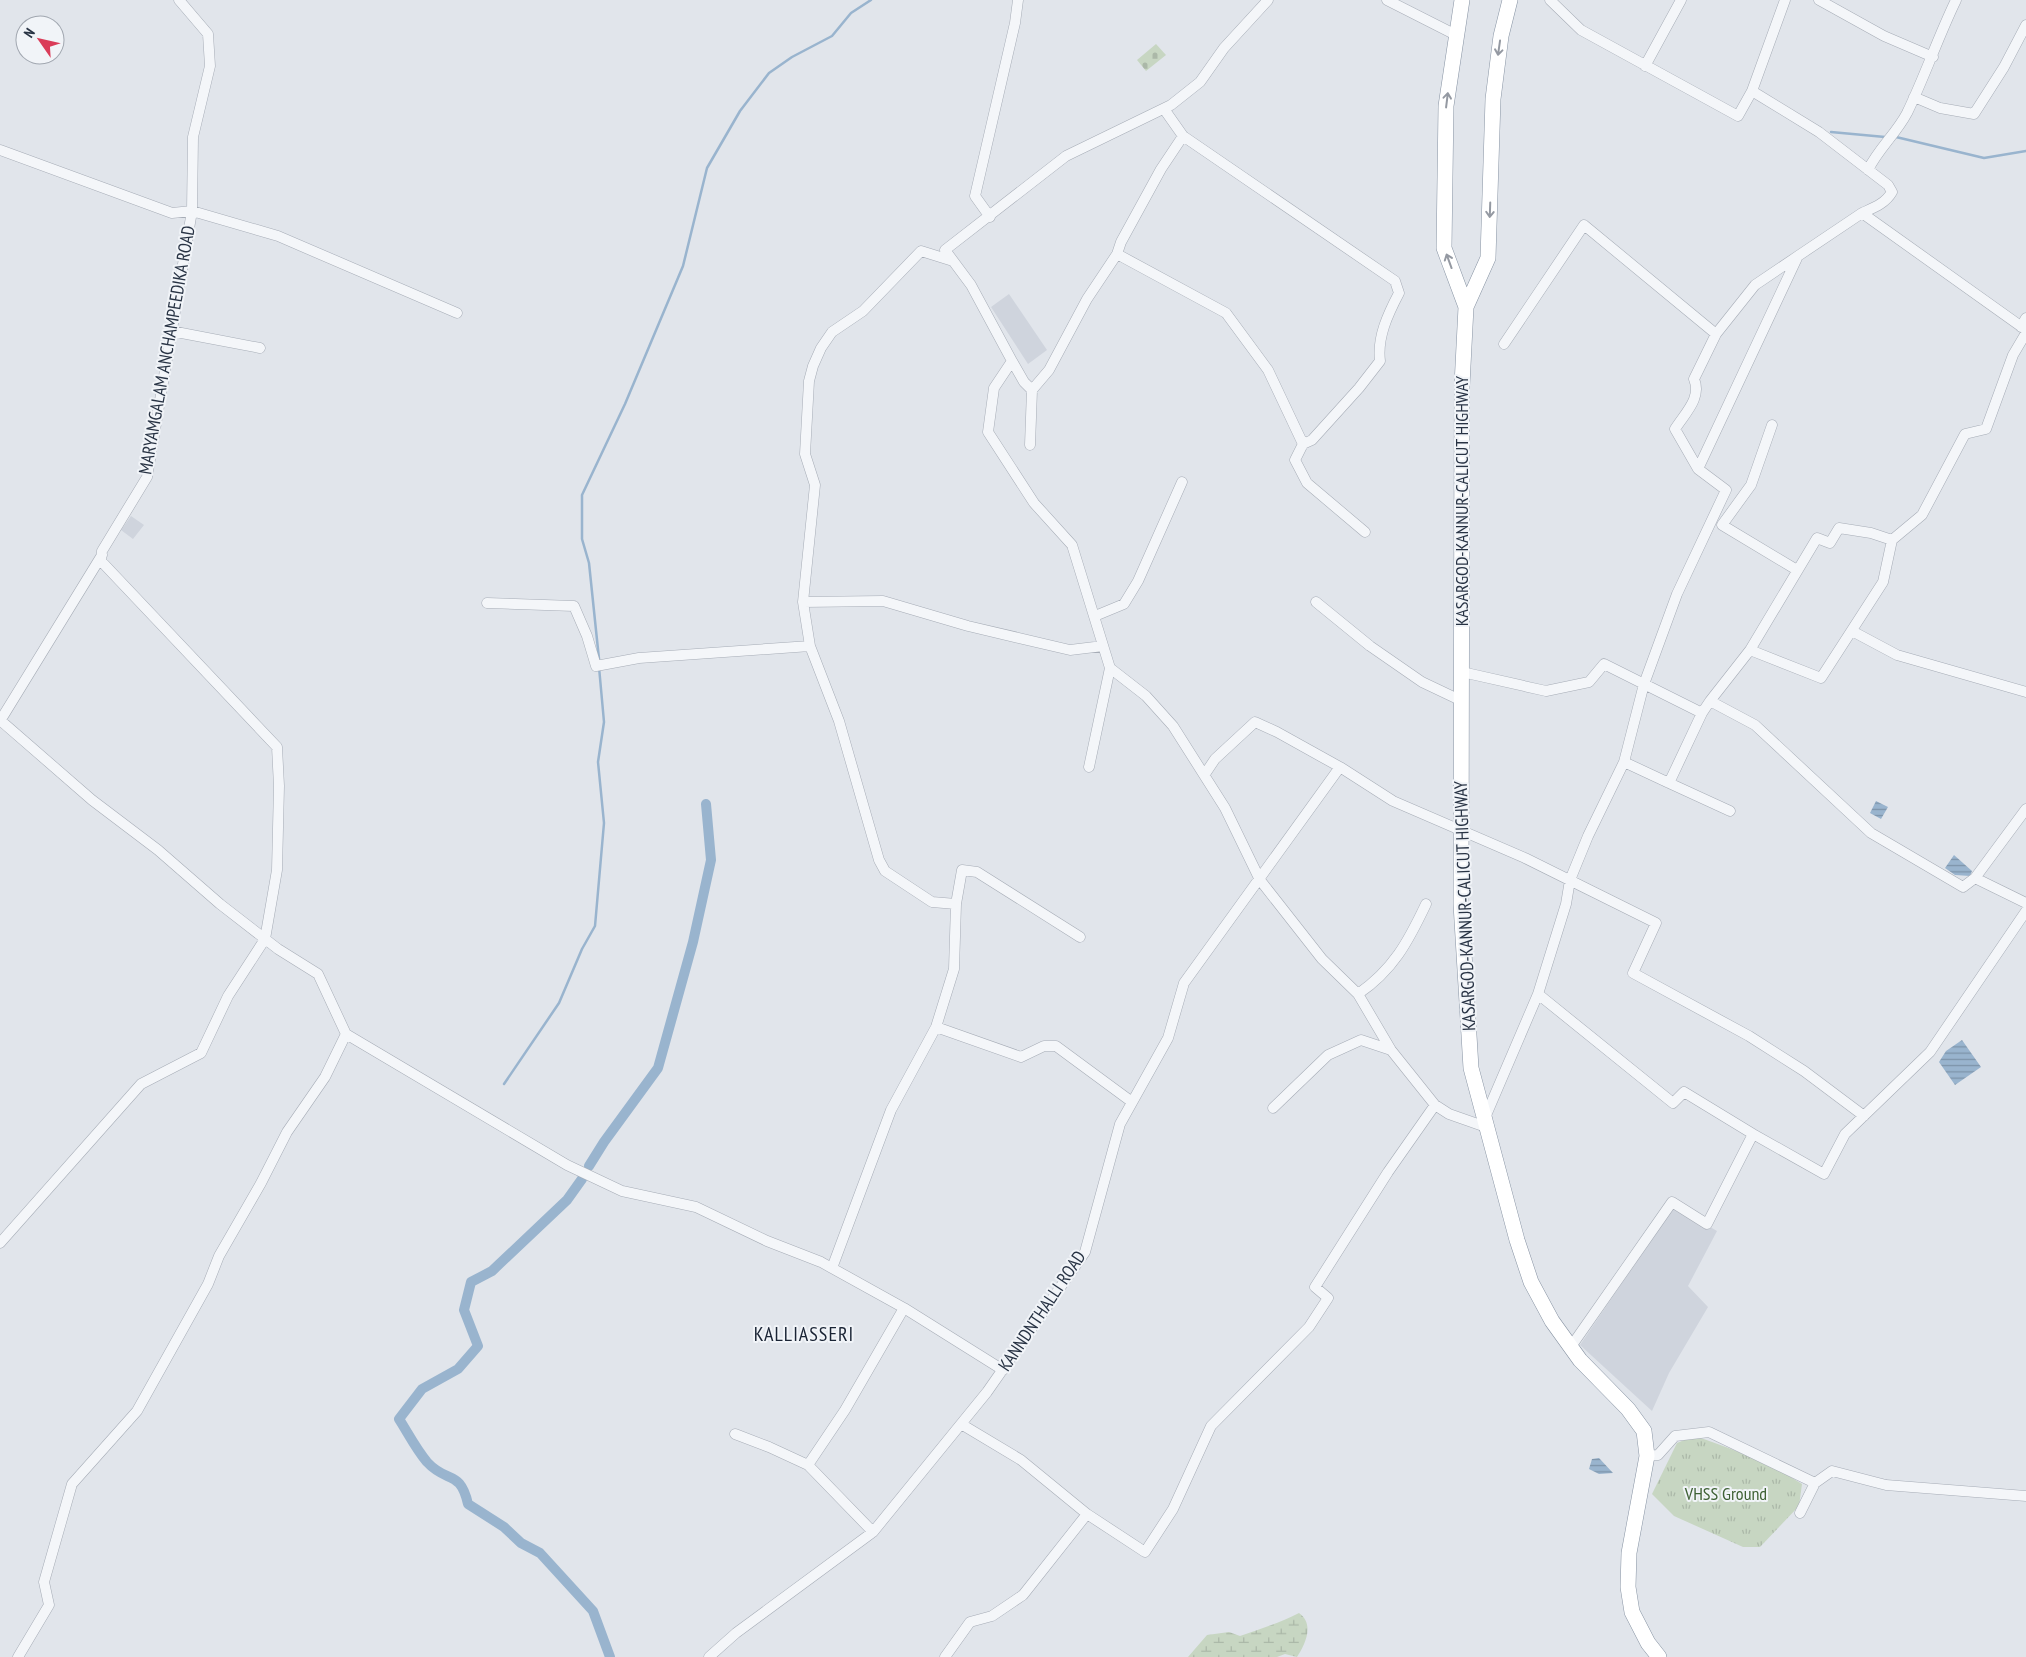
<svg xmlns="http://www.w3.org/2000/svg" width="2026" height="1657" font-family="'PT Sans Narrow',sans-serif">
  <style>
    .built { fill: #cfd4dd }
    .grass { fill: url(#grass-tufts) }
    .wetland { fill: url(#wetland-marsh) }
    .cemetery { fill: url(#cemetery-stones) }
    .water { fill: url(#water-rules) }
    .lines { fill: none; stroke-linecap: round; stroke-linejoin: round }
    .stream { stroke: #99b4ce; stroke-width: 2.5 }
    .canal { stroke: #99b4ce; stroke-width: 10 }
    .minor-casing { stroke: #a6acb6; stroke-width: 11 }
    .highway-casing { stroke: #8793a3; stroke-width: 16 }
    .minor { stroke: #f4f6f9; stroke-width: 10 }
    .highway { stroke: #fff; stroke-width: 15 }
    .oneway { stroke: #9499a2 }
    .labels { text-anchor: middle; stroke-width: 4; stroke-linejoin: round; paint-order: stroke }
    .street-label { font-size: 18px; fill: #283344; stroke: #f1f4f8 }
    .park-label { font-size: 18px; fill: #3e6134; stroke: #f1f4f8 }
    .quarter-label { font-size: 20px; letter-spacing: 1px; fill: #1a2435; stroke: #f1f4f8 }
  </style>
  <defs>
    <pattern id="grass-tufts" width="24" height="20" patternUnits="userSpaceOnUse" patternTransform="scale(1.25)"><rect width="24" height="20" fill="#c7d6c2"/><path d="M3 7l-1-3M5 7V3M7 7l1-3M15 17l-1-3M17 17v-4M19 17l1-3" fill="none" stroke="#abb8a8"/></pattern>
    <pattern id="wetland-marsh" width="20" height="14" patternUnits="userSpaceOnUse" patternTransform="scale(1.25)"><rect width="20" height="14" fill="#c7d6c2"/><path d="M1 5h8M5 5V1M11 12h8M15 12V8" fill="none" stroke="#abb8a8"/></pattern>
    <pattern id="cemetery-stones" width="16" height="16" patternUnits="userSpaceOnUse" patternTransform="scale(1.25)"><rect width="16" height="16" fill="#c7d6c2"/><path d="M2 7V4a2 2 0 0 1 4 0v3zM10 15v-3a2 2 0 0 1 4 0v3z" fill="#abb8a8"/></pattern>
    <pattern id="water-rules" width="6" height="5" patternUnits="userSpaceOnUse" patternTransform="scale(1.25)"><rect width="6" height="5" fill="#99b4ce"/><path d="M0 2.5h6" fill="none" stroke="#7d93a9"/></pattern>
  </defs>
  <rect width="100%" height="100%" fill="#e1e5eb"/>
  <!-- built -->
  <path class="built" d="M 1009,294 L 1047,350 L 1028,364 L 991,307 Z
    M 131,516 L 144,525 L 133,539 L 121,530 Z
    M 1674,1206 L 1717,1231 L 1688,1286 L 1708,1307 L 1669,1373 L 1652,1411 L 1580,1345 Z"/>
  <!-- grass -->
  <path class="grass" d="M 1694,1436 C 1732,1448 1769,1463 1802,1484 L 1799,1506 L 1760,1547 L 1743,1547 L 1674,1516 L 1652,1494 L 1677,1443 Z"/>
  <!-- wetland -->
  <path class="wetland" d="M 1299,1613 C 1315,1624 1305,1645 1297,1657 L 1285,1654 L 1277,1657 L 1188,1657 L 1207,1635 L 1229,1632 L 1240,1636 C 1260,1629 1280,1623 1299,1613 Z"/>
  <!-- cemetery -->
  <path class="cemetery" d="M 1156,44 L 1166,55 L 1146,71 L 1137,60 Z"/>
  <!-- water -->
  <path class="water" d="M 1876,801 L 1888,807 L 1881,819 L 1870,813 Z
    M 1954,855 L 1972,871 L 1970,876 L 1955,875 L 1945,868 Z
    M 1962,1040 L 1981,1067 L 1955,1085 L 1939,1062 L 1946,1051 Z
    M 1599,1458 L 1613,1473 L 1599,1474 L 1589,1469 L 1592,1459 Z"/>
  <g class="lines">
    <!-- stream -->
    <path class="stream" d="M 1831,132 L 1885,137
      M 1896,137 L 1984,158 L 2026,151
      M 599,659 L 589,563 L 582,539 L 582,495 L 625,404 L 683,266 L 707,168 L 740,111 L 769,73 L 792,57 L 832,36 L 851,13 L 871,0
      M 504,1084 L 559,1003 L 582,949 L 595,926 L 604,823 L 598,762 L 604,722 L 599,667"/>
    <!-- canal -->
    <path class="canal" d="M 589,1166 L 604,1142 L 658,1068 L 693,942 L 711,860 L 706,804
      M 582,1179 L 567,1200 L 492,1271 L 471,1282 L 464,1310 L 478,1346 L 458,1369 L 422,1389 L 399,1419 C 408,1433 416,1449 427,1462 C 447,1484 460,1469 468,1504 L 504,1527 L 521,1543 L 540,1553 L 593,1611 L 610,1657"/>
    <!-- minor casing -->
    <g class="minor-casing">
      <path id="minor" d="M 1268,0 L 1224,48 L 1200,82 L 1171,105 L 1066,156 L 945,250 L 971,285 L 1012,361 L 994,388 L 988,432 L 1034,503 L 1072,545 L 1110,668 L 1146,696 L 1173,726 L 1225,808 L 1260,880 L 1322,959 L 1358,994 L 1391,1050 L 1435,1105 L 1449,1114 L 1486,1127
        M 1387,0 L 1456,35
        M 1550,0 L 1581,30 L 1738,116 L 1752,91 L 1819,132 L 1888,185 L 1892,192 C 1885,204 1873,208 1862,213 L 2026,330
        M 1819,0 L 1884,36 L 1933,57
        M 1645,66 L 1681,0
        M 1752,91 L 1785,0
        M 1914,97 L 1940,108 L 1974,114 L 2004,67 L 2026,25
        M 1164,109 L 1183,136 L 1395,281 L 1399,293 C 1388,314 1377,337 1380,361 L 1359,388 L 1312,440 L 1303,444 L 1295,460 L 1307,483 L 1365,532
        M 0,150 L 172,213 L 192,211 L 278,236 L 457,313
        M 1868,170 C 1878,149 1896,134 1907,113 C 1925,76 1938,37 1956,0
        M 990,217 L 975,196 L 1015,23 L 1018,0
        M 1117,254 L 1226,313 L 1268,370 L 1303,444
        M 953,261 L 921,251 L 863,311 L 832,332 L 821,348 L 813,366 L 809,381 L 805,454 L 815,485 L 803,602 L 810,646 L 839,721 L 879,860 L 885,871 L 932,902 L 956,904
        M 2021,327 L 2026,318
        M 171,331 L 260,348
        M 1716,334 L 1755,285 L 1798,256
        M 1504,344 L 1584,225 L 1716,334 L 1694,379 C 1702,398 1685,413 1675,429 L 1698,469
        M 1012,361 L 1024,382 L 1032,390
        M 1772,425 L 1751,485 L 1722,525 L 1797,570
        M 1030,445 L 1032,390 L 1049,370 L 1087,299 L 1117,254 L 1121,242 L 1161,169 L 1183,136
        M 803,602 L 883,601 L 968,626 L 1070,650 L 1103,646
        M 1316,602 L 1370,646 L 1422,682 L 1462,701
        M 487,603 L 574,606 L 587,636 L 596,666 L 639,658 L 810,646
        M 1095,616 L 1124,604 L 1138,581 L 1182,482
        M 1852,631 L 1897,655 L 2026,692
        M 1750,650 L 1817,538 L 1830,543 L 1839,528 L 1871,533 L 1892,540
        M 1462,672 L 1546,691 L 1589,682 L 1604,664 L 1702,713 L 1710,701 L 1755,725 L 1871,833 L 1963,887 L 1975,878 L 2026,903
        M 1710,701 L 1750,650 L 1821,678 L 1883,582 L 1892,540 L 1922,515 L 1965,434 L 1986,429 L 2013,355 L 2026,333
        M 0,720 L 92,800 L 158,850 L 220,904 L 278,949 L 318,974 L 346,1034 L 567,1165 L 622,1191 L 696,1207 L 767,1241 L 821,1262 L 904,1308 L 845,1410 L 808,1465 L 873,1532 L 736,1633 L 709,1657
        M 0,721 L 102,555
        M 1624,762 L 1644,684 L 1677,594 L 1726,490 L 1698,469 L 1798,256 L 1862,213
        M 1089,767 L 1110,668
        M 1205,774 L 1215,759 L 1255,722 L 1277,732 L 1340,767
        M 1669,783 L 1730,811
        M 1975,878 L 2026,809
        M 1358,994 C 1393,970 1408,942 1426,904
        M 1538,994 L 1673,1103 L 1684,1092 L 1753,1134
        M 936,1027 L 1021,1057 L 1044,1046 L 1056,1046 L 1132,1102
        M 1273,1108 L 1328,1055 L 1361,1040 L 1391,1050
        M 1484,1120 L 1538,994 L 1566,904 L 1570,880 L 1588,836 L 1624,762 L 1669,783 L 1702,713
        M 0,1243 L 141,1084 L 201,1053 L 228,996 L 265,939 L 277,870 L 279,786 L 277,747 L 101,561 L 102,551 L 147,477 L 192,211 L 193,137 L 210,66 L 208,34 L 179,0
        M 832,1268 L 891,1110 L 936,1027 L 954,969 L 956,904 L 962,870 L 977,872 L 1080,937
        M 904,1308 L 1003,1370
        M 1570,1348 L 1672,1202 L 1707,1224 L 1753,1134 L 1824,1174 L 1845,1134 L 1930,1052 L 2026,911
        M 961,1424 L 1021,1460 L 1087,1514
        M 735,1434 L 769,1447 L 808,1465
        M 1647,1456 L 1658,1455 L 1675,1436 L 1709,1432 L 1815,1483 L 1832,1471 L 1886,1485 L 2026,1496
        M 1800,1513 L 1815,1483
        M 873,1532 L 987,1392 L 1085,1252 L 1120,1124 L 1168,1038 L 1184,983 L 1340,767 L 1393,801 L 1525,858 L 1656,923 L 1633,973 L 1749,1036 L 1804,1071 L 1864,1116
        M 18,1657 L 49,1605 L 44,1582 L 72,1484 L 137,1411 L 208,1284 L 219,1256 L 261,1183 L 287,1132 L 325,1077 L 346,1034
        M 945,1657 L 970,1622 L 992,1616 L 1023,1595 L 1087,1514 L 1145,1552 L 1173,1509 L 1211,1426 L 1309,1327 L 1328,1298 L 1315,1287 L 1388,1172 L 1435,1105"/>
    </g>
    <!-- highway casing -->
    <g class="highway-casing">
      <path id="highway" d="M 1462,0 L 1446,106 L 1444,248 L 1466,307
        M 1510,0 L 1501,36 L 1493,99 L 1488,258 L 1466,307 L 1462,385 L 1461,904 L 1471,1068 L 1517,1240 L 1531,1282 L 1552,1321 L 1580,1360 L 1628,1409 L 1644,1431 L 1647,1456 L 1629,1553 L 1628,1587 L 1632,1612 L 1648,1643 L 1659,1657"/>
    </g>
    <!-- minor -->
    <use href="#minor" class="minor"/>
    <!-- highway -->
    <use href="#highway" class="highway"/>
  </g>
  <!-- one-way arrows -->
  <defs><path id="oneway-shaft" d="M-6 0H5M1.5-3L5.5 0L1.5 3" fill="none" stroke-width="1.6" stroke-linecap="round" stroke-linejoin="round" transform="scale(1.25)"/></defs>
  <g class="oneway">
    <use href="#oneway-shaft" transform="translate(1499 48) rotate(98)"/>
    <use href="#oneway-shaft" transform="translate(1447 100) rotate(-83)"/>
    <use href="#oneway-shaft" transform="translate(1490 210) rotate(92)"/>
    <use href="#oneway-shaft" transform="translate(1449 261) rotate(-110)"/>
  </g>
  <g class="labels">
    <!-- street labels -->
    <g class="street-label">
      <text transform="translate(167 350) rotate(-80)" y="6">MARYAMGALAM ANCHAMPEEDIKA ROAD</text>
      <text transform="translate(1462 501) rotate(-90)" y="6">KASARGOD-KANNUR-CALICUT HIGHWAY</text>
      <text transform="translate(1465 906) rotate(-92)" y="6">KASARGOD-KANNUR-CALICUT HIGHWAY</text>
      <text transform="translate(1042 1311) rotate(-56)" y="6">KANNDNTHALLI ROAD</text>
    </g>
    <!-- park labels -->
    <g class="park-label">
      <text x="1726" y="1500">VHSS Ground</text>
    </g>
    <!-- quarter labels -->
    <g class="quarter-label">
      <text x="804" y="1341">KALLIASSERI</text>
    </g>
  </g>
  <!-- north arrow -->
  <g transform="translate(40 40) rotate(304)"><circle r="24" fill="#f1f4f8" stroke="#a1a7b0"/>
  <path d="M0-4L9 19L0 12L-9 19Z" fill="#da3c59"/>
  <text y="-8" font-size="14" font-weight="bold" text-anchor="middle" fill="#283344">N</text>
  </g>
</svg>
